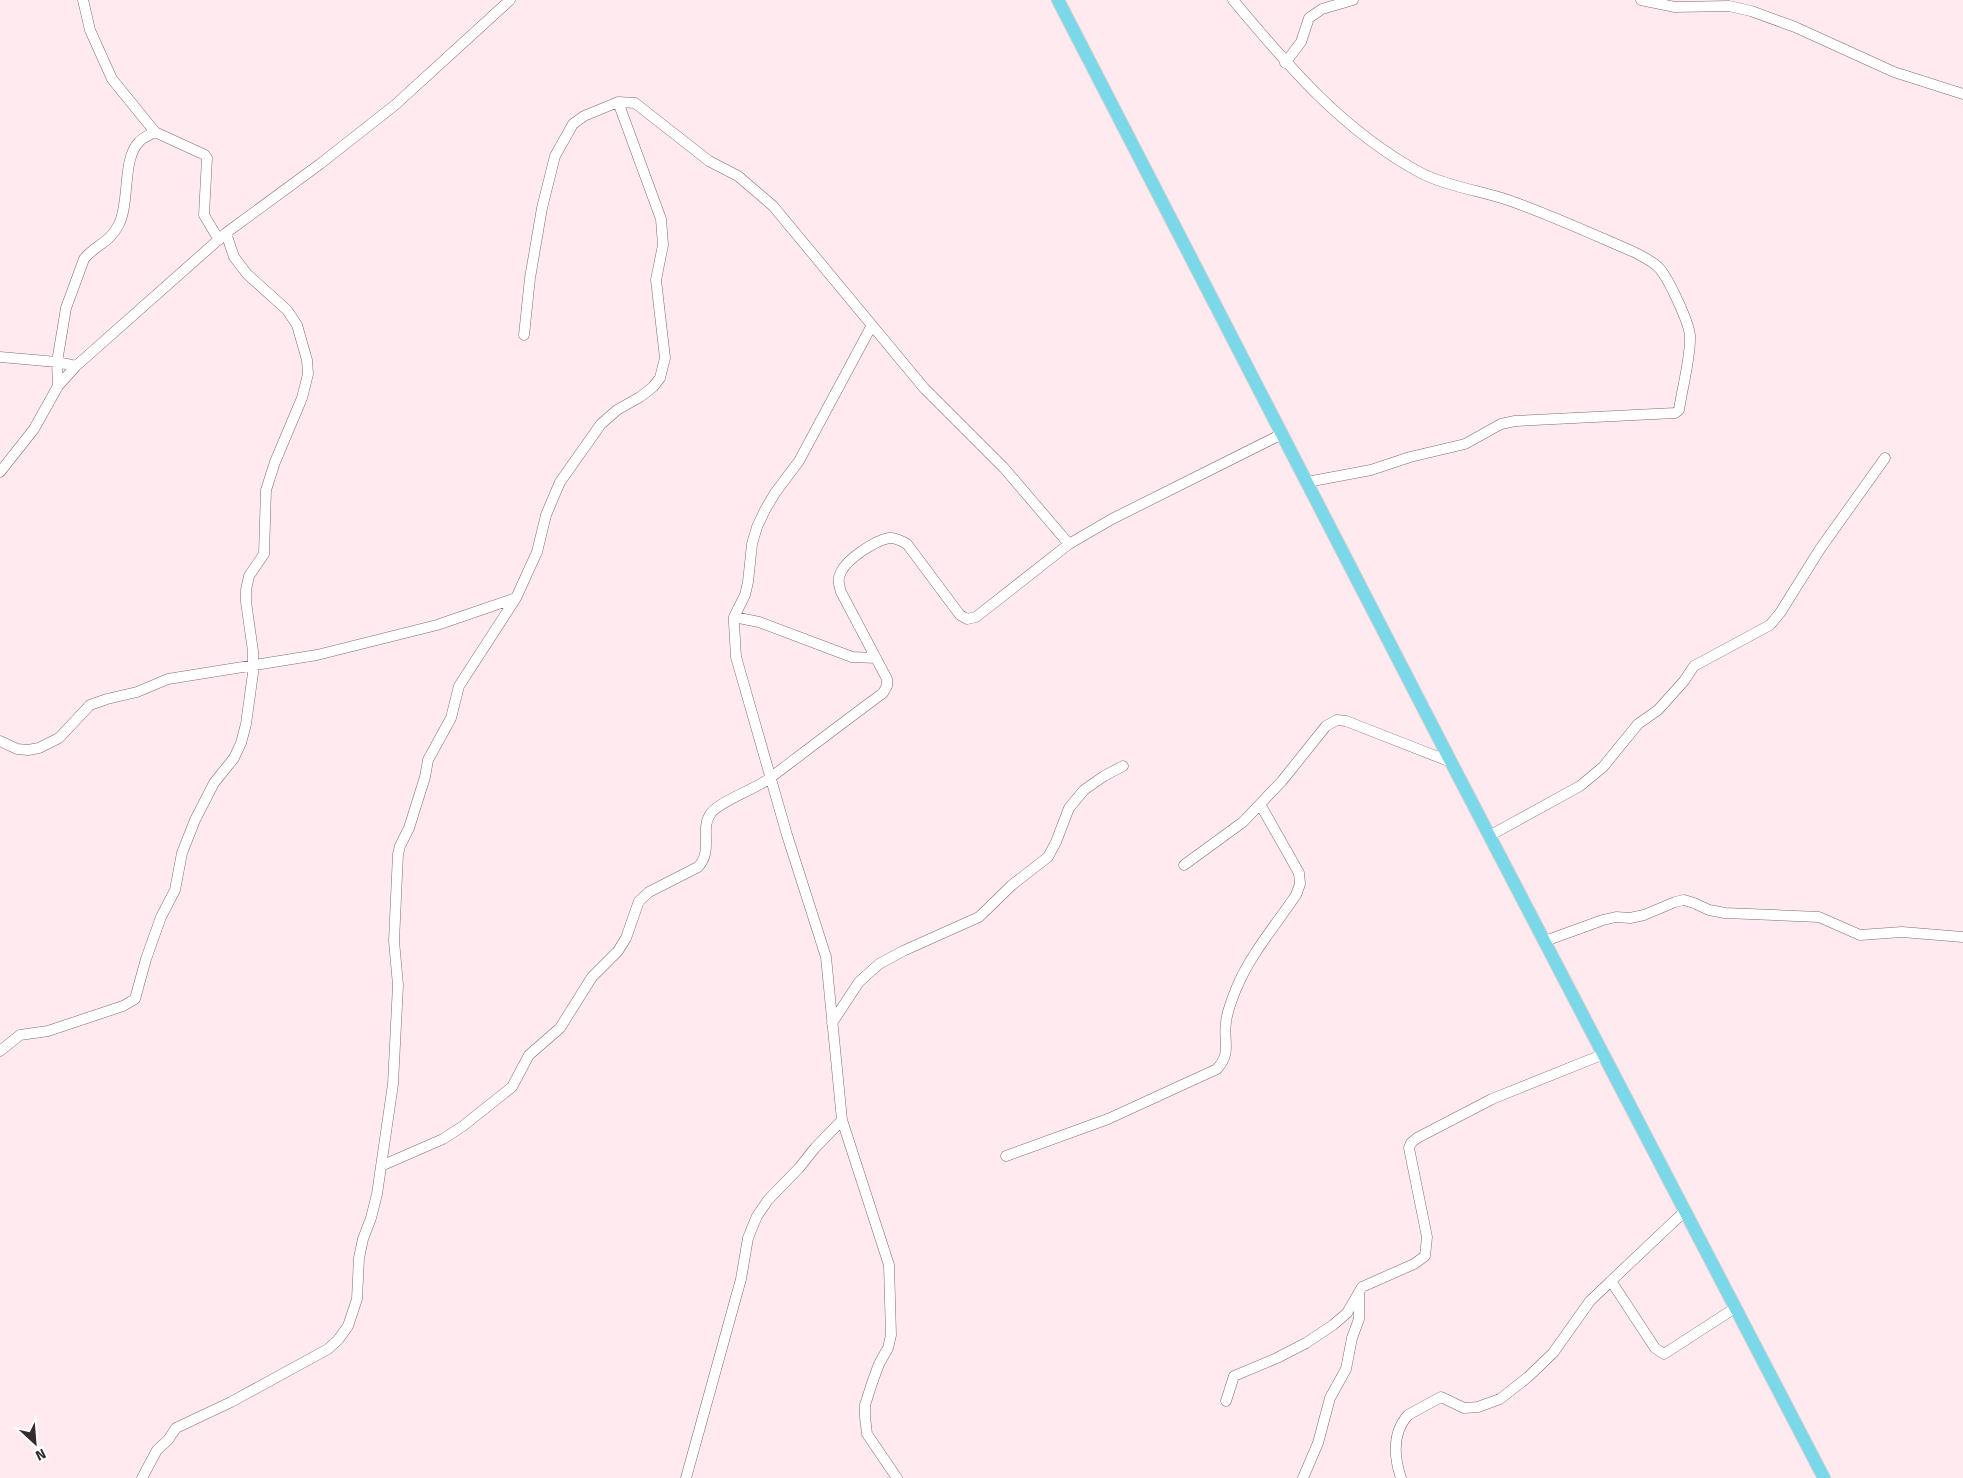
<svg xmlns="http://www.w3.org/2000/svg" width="1963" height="1478" font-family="'Fira Sans',sans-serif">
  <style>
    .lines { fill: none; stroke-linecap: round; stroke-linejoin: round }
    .minor-casing { stroke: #826b72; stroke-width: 11 }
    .major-casing { stroke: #d3d0d1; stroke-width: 14 }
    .minor { stroke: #fff; stroke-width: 10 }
    .major { stroke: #7bd8e9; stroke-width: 12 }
  </style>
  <rect width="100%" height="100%" fill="#ffeaf0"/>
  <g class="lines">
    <!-- minor casing -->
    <g class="minor-casing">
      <path id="minor" d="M 83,0 L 90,30 L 112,79 L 155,132 L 205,155 L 207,158 L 204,215 L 219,240
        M 1233,0 C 1289,67 1343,131 1421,173 C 1446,186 1481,191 1508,200 C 1551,215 1592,234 1634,252 C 1643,257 1653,261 1660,269 C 1669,280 1689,322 1690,336 C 1691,356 1682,389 1679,410 L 1675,413 L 1515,421 L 1501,424 L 1465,444 L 1410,457 L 1371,470 L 1307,482
        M 1641,0 L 1675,7 L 1729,6 L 1751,11 L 1795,27 L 1894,72 L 1963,94
        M 1285,63 L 1301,42 L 1309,18 L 1322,9 L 1353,0
        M 872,325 L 799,461 L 775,493 L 765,510 L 757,527 L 752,544 L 748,582 L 745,595 L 734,617 L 734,623 L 736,657 L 787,835 L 826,957 L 842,1120 L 889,1265 L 891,1335 L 888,1348 L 879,1364 L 872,1383 L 865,1405 L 865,1417 L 867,1434 L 897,1478
        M 524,335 L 530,278 L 542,208 L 555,156 L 573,124 L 584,116 L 618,102 L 635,103 L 709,161 L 738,176 L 773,206 L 924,388 L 1004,468 L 1069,544
        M 0,357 L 57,362 L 76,366
        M 58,386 L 57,362 L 66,308 L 84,259 C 95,245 110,243 119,224 C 130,202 122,159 139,142 C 143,137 150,135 155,132
        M 0,472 L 34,429 L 58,386 L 76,366 L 226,233 L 320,164 L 395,105 L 510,0
        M 734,617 L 759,622 L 852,657 L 876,658
        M 0,741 L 17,749 L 28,750 L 39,748 L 59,738 L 90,705 L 107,699 L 137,692 L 168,679 L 317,655 L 437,625 L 516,598
        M 1489,836 L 1580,786 L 1603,767 L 1638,724 L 1658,710 L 1684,681 L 1694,666 L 1770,625 L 1780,613 L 1820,549 L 1885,458
        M 1184,865 L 1243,822 L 1282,781 L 1326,726 L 1337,720 L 1346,721 L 1451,762
        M 1545,941 L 1603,920 L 1616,917 L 1630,918 L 1644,915 L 1675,902 L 1684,900 L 1694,903 L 1709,910 L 1725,913 L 1819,917 L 1860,935 L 1902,932 L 1963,937
        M 832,1023 L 859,982 L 879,964 L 903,951 L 979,917 L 1012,885 L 1048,857 L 1056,842 L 1069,808 L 1084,790 L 1104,776 L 1123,766
        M 0,1051 L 20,1035 L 48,1031 L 123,1006 L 135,999 L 146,959 L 161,917 L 175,890 L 182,853 L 195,820 L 214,783 L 234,758 L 241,743 L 246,724 L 253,673 L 253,651 L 246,602 L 246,590 L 249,576 L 264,554 L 266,490 L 275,462 L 302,398 L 308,374 L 307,360 L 297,325 L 287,310 L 247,274 L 234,257 L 226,233
        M 1006,1156 L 1108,1119 L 1217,1069 C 1232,1052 1223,1042 1226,1022 C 1227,1012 1232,999 1236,989 C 1250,955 1275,926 1296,895 L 1300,884 L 1299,873 L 1260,804
        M 381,1166 L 443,1139 L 463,1126 L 512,1087 L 529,1055 L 560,1028 L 592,977 L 618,951 L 626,938 L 639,901 L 649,892 L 698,867 C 714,850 699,829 711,813 C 722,800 754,790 770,778 C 807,750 845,721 883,693 L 887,686 L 887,679 L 841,592 C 839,585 837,579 841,572 C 847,559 874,541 889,538 C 896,537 901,541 907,544 L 960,615 L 967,619 L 976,617 L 1069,544 L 1112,519 L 1282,434
        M 1611,1281 L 1685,1211
        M 1226,1401 L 1234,1376 L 1277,1358 L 1306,1343 L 1333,1325 L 1347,1313 L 1362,1287 L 1414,1264 L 1425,1256 L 1427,1237 L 1409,1148 L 1411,1143 L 1417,1138 L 1492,1099 L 1604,1054
        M 142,1478 L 157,1450 L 168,1440 L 176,1428 L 231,1402 L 328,1349 L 338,1340 L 348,1326 L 357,1299 L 359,1258 L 363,1239 L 371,1218 L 377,1194 L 393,1084 L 398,985 L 394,941 L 398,854 L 400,846 L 409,828 L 425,777 L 428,760 L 451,718 L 459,686 L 516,598 L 537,552 L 546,515 L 560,482 L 601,424 L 617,410 L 640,397 L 653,387 L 660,378 L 665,358 L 656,280 L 663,245 L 661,219 L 618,102
        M 686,1478 L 741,1279 L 748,1238 L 757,1216 L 768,1200 L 799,1168 L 815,1148 L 842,1120
        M 1303,1478 L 1318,1443 L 1330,1398 L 1346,1369 L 1352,1338 L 1359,1319 L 1359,1293
        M 1401,1478 C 1394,1457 1392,1433 1408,1415 L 1441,1397 L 1464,1408 L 1478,1407 L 1500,1399 L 1528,1377 L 1553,1353 L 1590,1301 L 1611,1281 L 1655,1348 L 1664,1354 L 1735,1308"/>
    </g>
    <!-- major casing -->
    <g class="major-casing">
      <path id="major" d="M 1058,0 L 1451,762 L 1824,1478"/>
    </g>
    <!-- minor -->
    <use href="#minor" class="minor"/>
    <!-- major -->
    <use href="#major" class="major"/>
  </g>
  <!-- north arrow -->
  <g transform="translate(35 1443) rotate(154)" stroke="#ffffff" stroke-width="4" paint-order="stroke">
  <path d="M0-4L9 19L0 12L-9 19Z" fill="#352b2e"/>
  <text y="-8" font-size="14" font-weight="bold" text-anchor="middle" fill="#352b2e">N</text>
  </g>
</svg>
